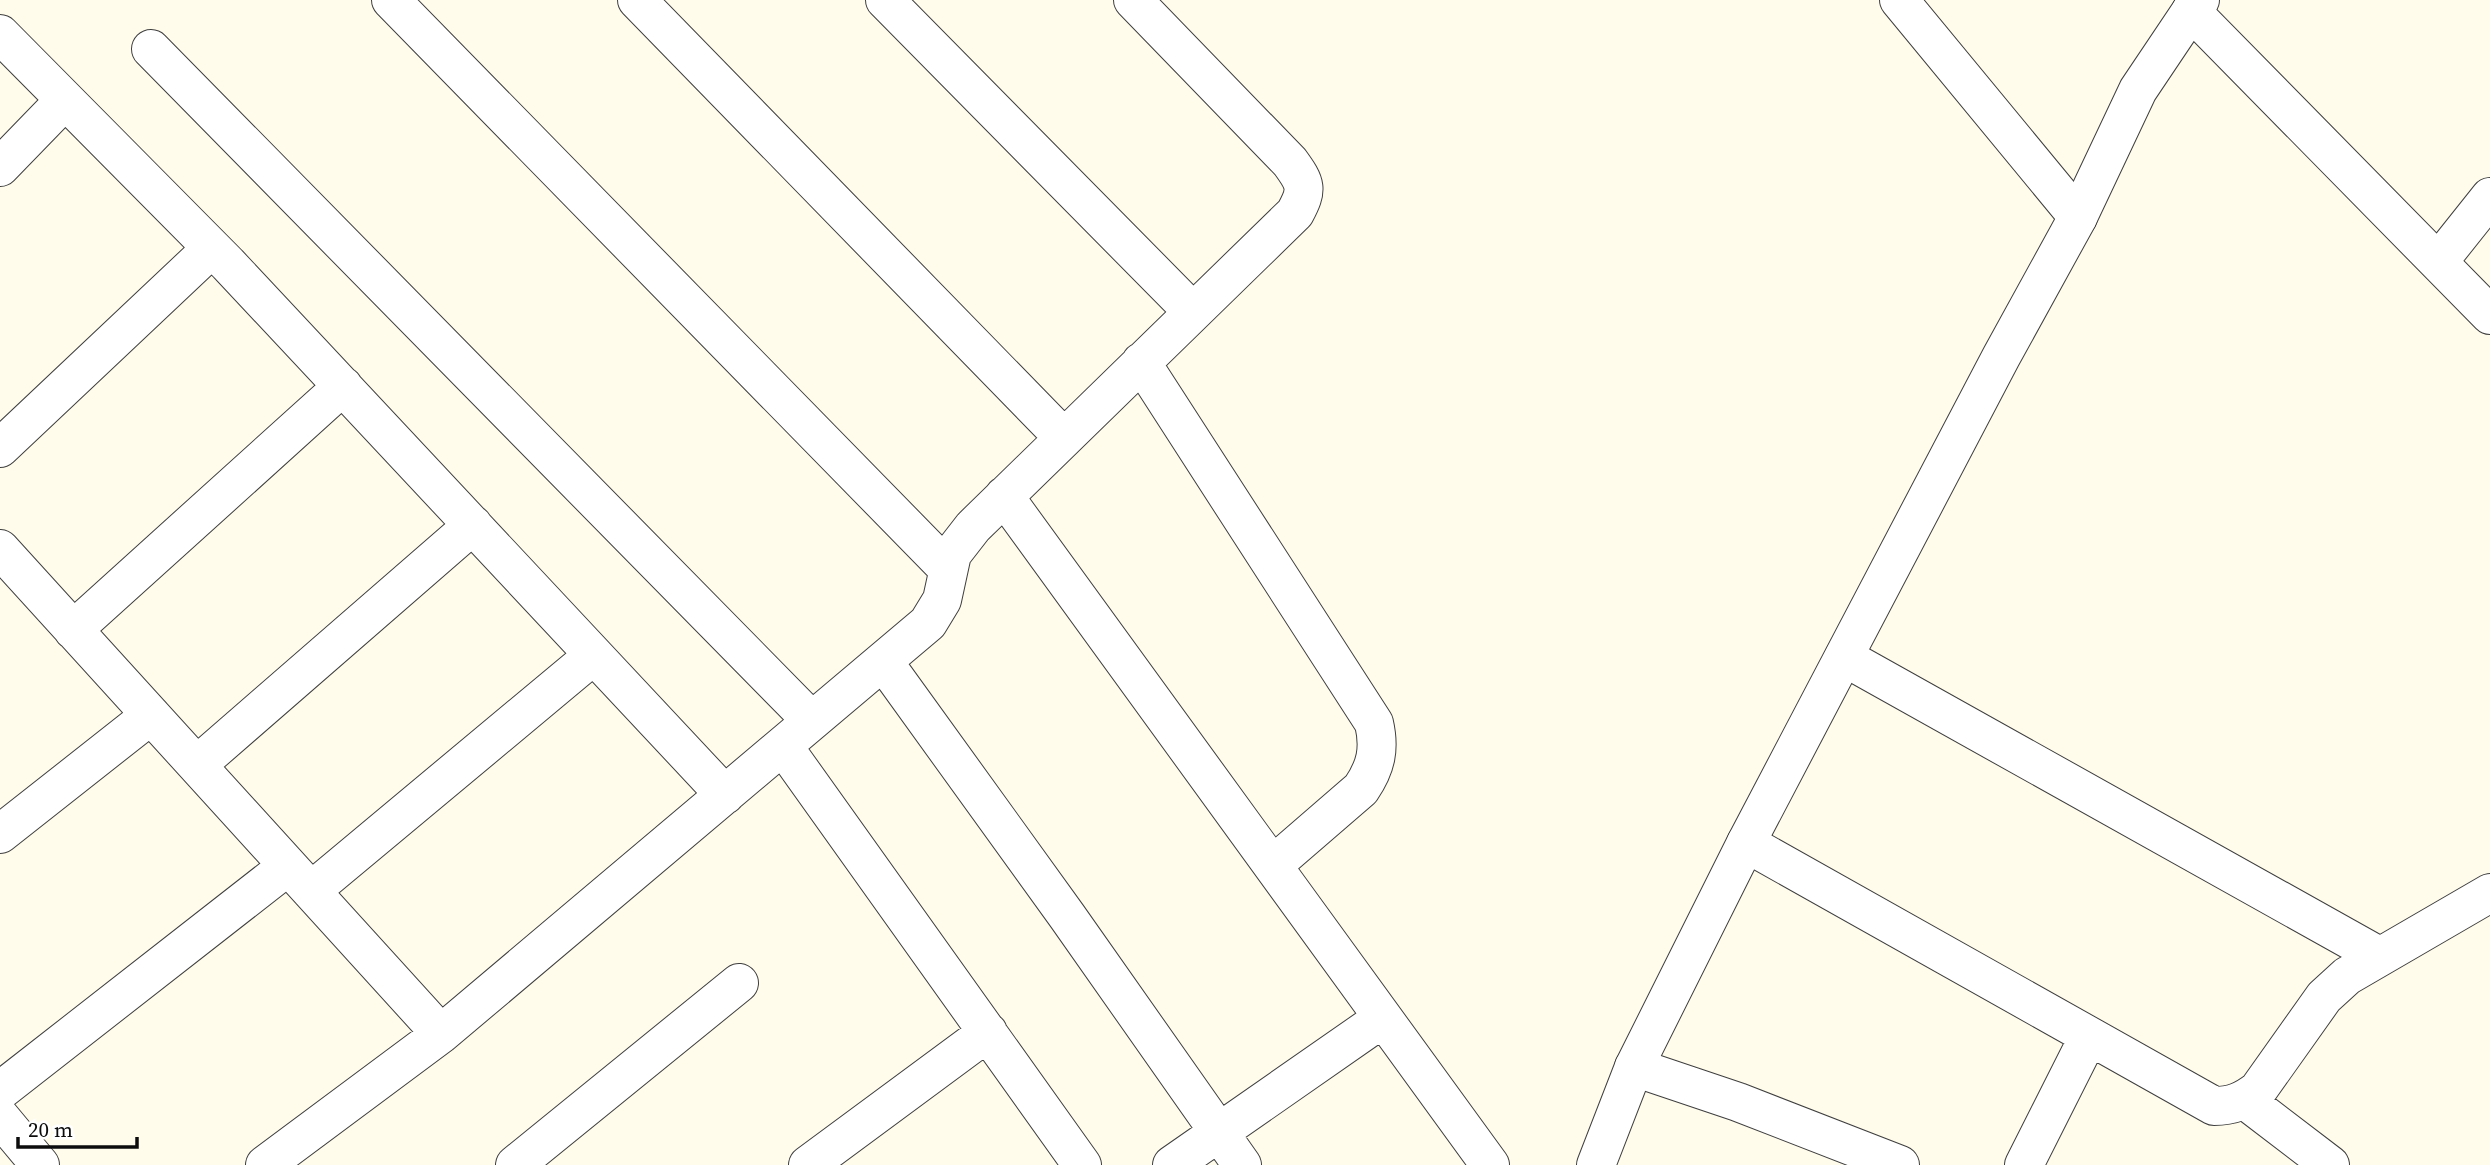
<svg xmlns="http://www.w3.org/2000/svg" width="2490" height="1165" font-family="'Source Serif 4',serif">
  <style>
    .lines { fill: none; stroke-linecap: round; stroke-linejoin: round }
    .minor-casing { stroke: #3f3f3f; stroke-width: 40 }
    .tertiary-casing { stroke: #3f3f3f; stroke-width: 40 }
    .minor { stroke: #fff; stroke-width: 38 }
    .tertiary { stroke: #fff; stroke-width: 38 }
  </style>
  <rect width="100%" height="100%" fill="#fffcec"/>
  <g class="lines">
    <!-- minor casing -->
    <g class="minor-casing">
      <path id="minor" d="M 391,0 L 948,569
        M 637,0 L 1064,438
        M 885,0 L 1193,312
        M 1899,0 L 2078,217
        M 2191,11 L 2490,315
        M 0,34 L 228,264 L 725,795
        M 151,49 L 812,721
        M 0,167 L 65,100
        M 2439,261 L 2490,197
        M 1141,362 L 1374,723 C 1380,749 1376,767 1361,789 L 1273,865
        M 0,448 L 212,248
        M 1004,496 L 1490,1165
        M 0,549 L 441,1034
        M 73,630 L 343,386
        M 1844,657 L 2379,956
        M 883,661 L 1067,916 L 1242,1165
        M 783,746 L 1082,1165
        M 197,765 L 473,525
        M 0,834 L 151,715
        M 1746,843 L 2214,1106 C 2232,1106 2244,1101 2258,1090 L 2324,997 L 2347,976 L 2490,893
        M 311,891 L 594,655
        M 1634,1067 L 1738,1102 L 1900,1165
        M 0,1091 L 288,866
        M 2245,1100 L 2330,1165
        M 0,1117 L 40,1165
        M 265,1165 L 441,1034 L 928,623 L 942,600 L 952,554 L 973,527 L 1295,213 C 1308,189 1306,184 1290,162 L 1133,0
        M 515,1165 L 739,983
        M 808,1165 L 988,1032
        M 1172,1165 L 1383,1018
        M 2024,1165 L 2089,1036"/>
    </g>
    <!-- tertiary casing -->
    <g class="tertiary-casing">
      <path id="tertiary" d="M 1596,1165 L 1634,1067 L 1746,843 L 2001,357 L 2078,217 L 2138,90 L 2191,11 L 2200,0"/>
    </g>
    <!-- minor -->
    <use href="#minor" class="minor"/>
    <!-- tertiary -->
    <use href="#tertiary" class="tertiary"/>
  </g>
  <!-- scale -->
  <path d="M18 1137v10h119v-10" fill="none" stroke="#0c0c0c" stroke-width="3.5"/>
  <text x="28" y="1137" font-size="21" fill="#0c0c0c" stroke="#ffffff" stroke-width="5" paint-order="stroke">20 m</text>
</svg>
